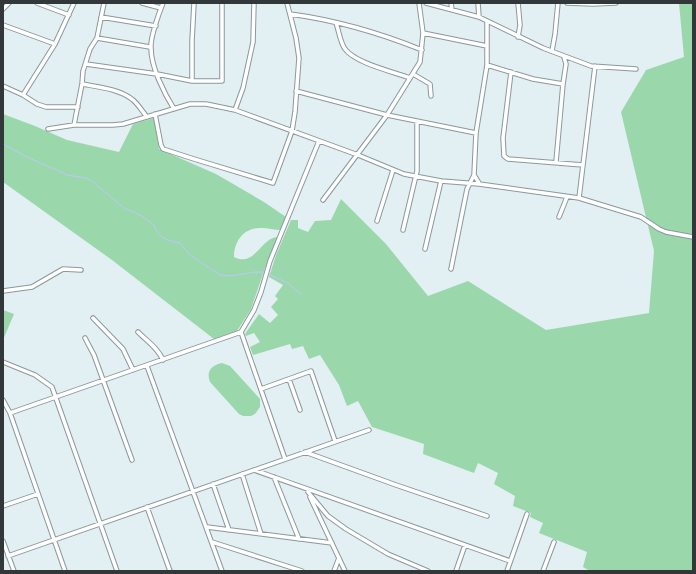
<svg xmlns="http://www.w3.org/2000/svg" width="696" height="574" font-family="'Work Sans',sans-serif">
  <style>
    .green { fill: #9ad8ac }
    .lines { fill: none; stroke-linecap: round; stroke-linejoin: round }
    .stream { stroke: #bec7fd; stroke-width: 1 }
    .street-casing { stroke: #8c989c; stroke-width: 5.5 }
    .street { stroke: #fff; stroke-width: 3.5 }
  </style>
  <rect width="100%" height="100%" fill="#e2eff3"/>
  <!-- green -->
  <path class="green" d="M 679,3 L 693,3 L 693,571 L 590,571 L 583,567 L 587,552 L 539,533 L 543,523 L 530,517 L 531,513 L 513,506 L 515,496 L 494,484 L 498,473 L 478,463 L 474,473 L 423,454 L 424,444 L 372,427 L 358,401 L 347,406 L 339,385 L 320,355 L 309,359 L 303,346 L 292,349 L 290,344 L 253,355 L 250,347 L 260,342 L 254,333 L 246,336 L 245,334 L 259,314 L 270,323 L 278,315 L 271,307 L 278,299 L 275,296 L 283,285 L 269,277 L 276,255 L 291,220 L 298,220 L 298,228 L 308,232 L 315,221 L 331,220 L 341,199 L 386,244 L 428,296 L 468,281 L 546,330 L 649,313 L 654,251 L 621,112 L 646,70 L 684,57 Z
    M 3,114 L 35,126 L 67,140 L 119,152 L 133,124 L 154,118 L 159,149 L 216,174 L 264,202 L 286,217 L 281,230 C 274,230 268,228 262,228 C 244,227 234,241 234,257 C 255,268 261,237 278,237 L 265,268 L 251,309 L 237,331 L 214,339 L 112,260 L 3,182 Z
    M 3,310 L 14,314 L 3,340 Z
    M 222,363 L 230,366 L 260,399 L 260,407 L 255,414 L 251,416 L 243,416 L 239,414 L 210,382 C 206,372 211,365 222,363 Z"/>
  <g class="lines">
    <!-- stream -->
    <path class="stream" d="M 3,144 L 29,158 L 61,172 L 67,175 L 86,178 L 93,182 L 124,208 L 142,216 L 154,225 L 157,232 L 161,236 L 167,240 L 180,243 L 190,255 L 220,275 L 231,276 L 255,272 L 265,272
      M 268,274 L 288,283 L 302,295"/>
    <!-- street casing -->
    <g class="street-casing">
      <path id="street" d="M 37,3 L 69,15
        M 142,3 L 161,8
        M 163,3 C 159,13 150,38 151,48 C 151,67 164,93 174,109
        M 426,3 L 479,17 L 543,48 L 591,66 L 636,69
        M 451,3 L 452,10
        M 478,3 L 479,17
        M 518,3 L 520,25 L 518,37
        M 567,3 L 593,4 L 616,3
        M 3,9 L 9,3
        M 290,14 C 335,20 380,33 422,50
        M 101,17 L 156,26
        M 336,23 C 339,31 340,42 345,49 C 355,63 394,72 410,78
        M 3,25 L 55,44
        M 423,33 L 487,46
        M 97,38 L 150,47
        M 552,51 L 555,34 L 558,3
        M 86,64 L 157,74 L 192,81 L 222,81 L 222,3
        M 487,65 L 533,79 L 563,84 L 556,162
        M 511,72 L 503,138 L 504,156 L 508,159 L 583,165
        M 413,74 L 430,84 L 431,96
        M 192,81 L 192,41 L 194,3
        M 82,84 C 98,87 120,89 133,100 C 138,104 142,111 147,117
        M 563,84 L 566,64 L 564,57
        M 3,86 L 23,95 L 37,104 L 46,107 L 78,107
        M 296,91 L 387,115 L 476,133
        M 23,95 L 55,44 L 74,3
        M 235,110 L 243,88 L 253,42 L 254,3
        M 155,114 L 161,145 L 163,149 L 194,159 L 273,183 L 292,131 L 295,112 L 299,58 L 296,38 L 287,3
        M 74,125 L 82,84 L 83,71 L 90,49 L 97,38 L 104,3
        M 48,129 L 74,125 L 113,125 L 123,124 L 190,104 L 206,104 L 235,110 L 358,155 L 404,174 L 441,181 L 479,184 L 579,198 L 641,217 L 659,229 L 666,232 L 693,237
        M 479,183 L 474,175 L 476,133 L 487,65 L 487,21
        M 579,198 L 595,66
        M 323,200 L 387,115 L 420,62 L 423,33 L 419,3
        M 559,217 L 567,197
        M 377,221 L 393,170
        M 403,230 L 417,171 L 417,121
        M 425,249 L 441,181
        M 451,269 L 467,189 L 474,175
        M 3,291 L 32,287 L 63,269 L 81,270
        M 93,318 L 123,349 L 133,370
        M 138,332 C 147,341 158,348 163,360
        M 241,332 L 285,459
        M 85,338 L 94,355 L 132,460
        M 3,362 L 35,375 L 52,387 L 117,571
        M 147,366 L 222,571
        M 289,379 L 300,410
        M 261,389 L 311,371 L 335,441
        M 3,400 L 10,413 L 65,571
        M 10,413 L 241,332 L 254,310 L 261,292 L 270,261 L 319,141
        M 305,452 L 396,485 L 487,516
        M 254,470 L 510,561
        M 242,474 L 261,534
        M 274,477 L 299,539
        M 213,484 L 229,530
        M 308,492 L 328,516 L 346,529 L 388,554 L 428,571
        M 310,497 L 345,571
        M 3,506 L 38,494
        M 147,507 L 170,571
        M 207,527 L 332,543
        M 3,541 L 14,571
        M 212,542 L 302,571
        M 8,556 L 369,430
        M 334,571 L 339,558
        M 456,571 L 465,545
        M 507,571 L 527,514
        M 543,571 L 554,542"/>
    </g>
    <!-- street -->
    <use href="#street" class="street"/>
  </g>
  <!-- border -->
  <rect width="696" height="574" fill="none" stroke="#323839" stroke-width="8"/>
</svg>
